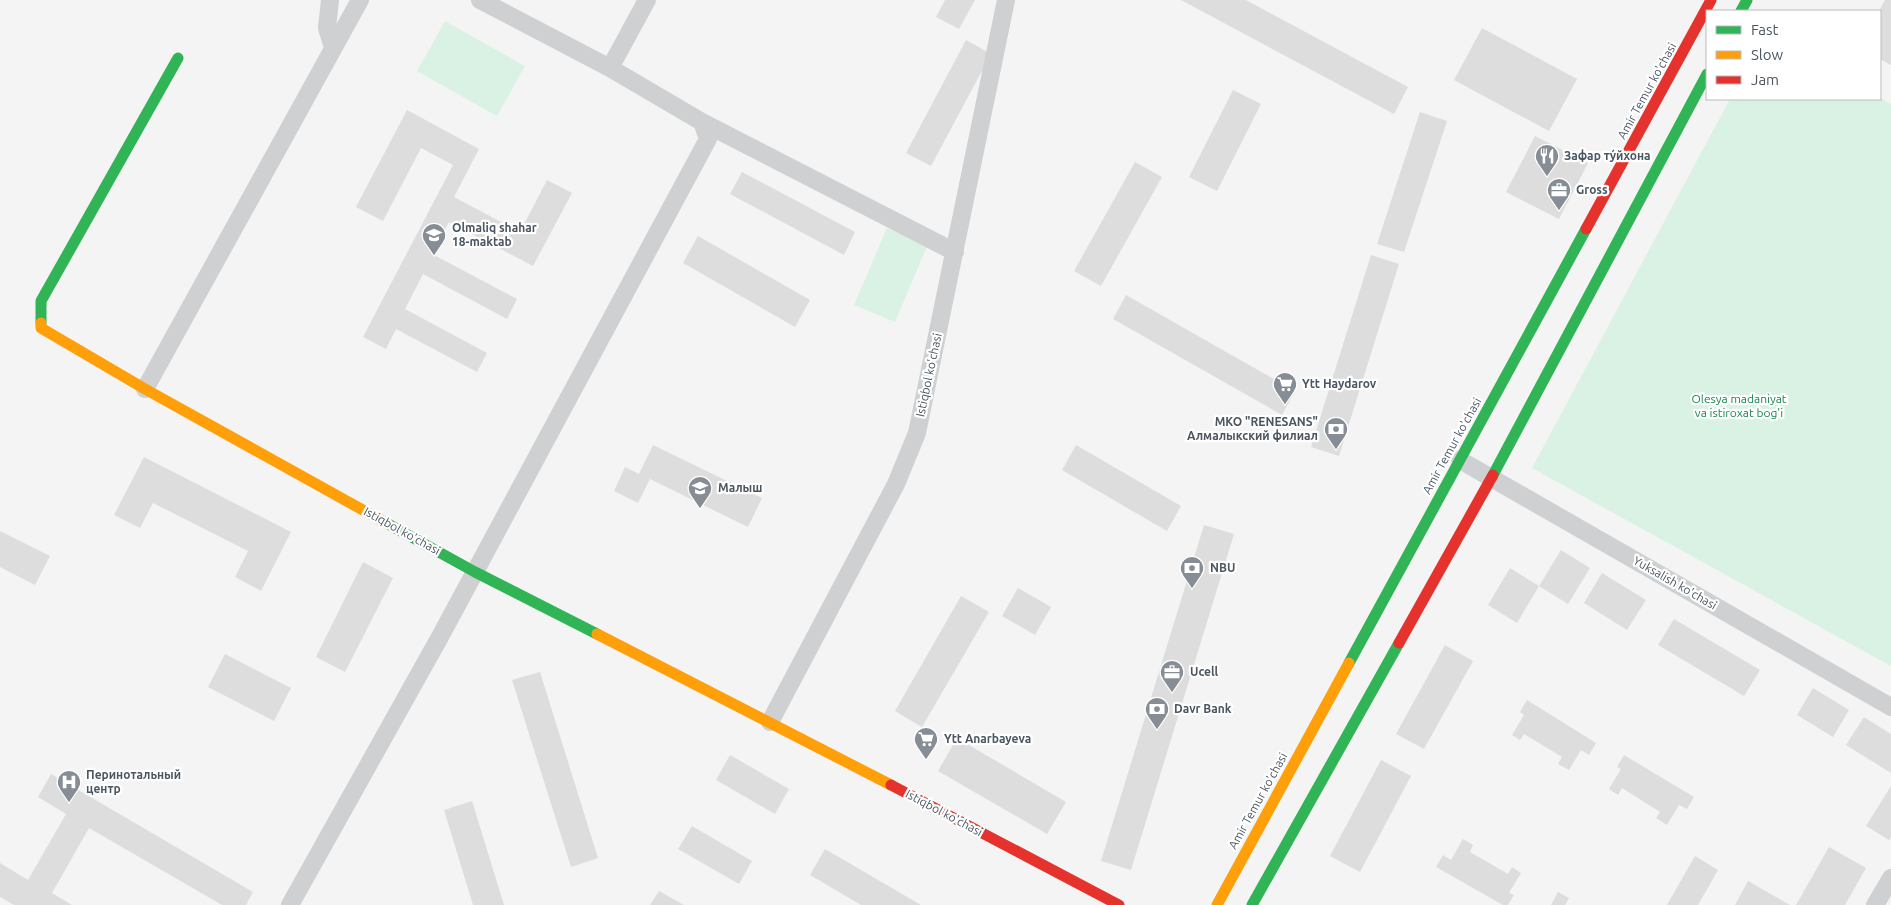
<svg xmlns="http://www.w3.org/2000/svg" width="1891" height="905" font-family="Ubuntu,sans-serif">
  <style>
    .green { fill: #d9f2e3 }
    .building { fill: #ddddde }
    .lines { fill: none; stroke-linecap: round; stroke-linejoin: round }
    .street { stroke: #ced0d2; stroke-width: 18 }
    .fast { stroke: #30b455; stroke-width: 11 }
    .slow { stroke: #ff9f0a; stroke-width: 11 }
    .jam { stroke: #e5322d; stroke-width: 11 }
    .labels { text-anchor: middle; stroke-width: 4.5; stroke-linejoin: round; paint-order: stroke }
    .street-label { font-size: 12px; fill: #4a5661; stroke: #fff }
    .poi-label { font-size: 12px; font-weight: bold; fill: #4a5661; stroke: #fff; text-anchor: start }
    .park-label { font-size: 12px; fill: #17864f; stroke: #fff }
  </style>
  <rect width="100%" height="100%" fill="#f4f4f4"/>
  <!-- green -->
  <path class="green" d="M 445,21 L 525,66 L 497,116 L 417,71 Z
    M 1880,98 L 1891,104 L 1891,666 L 1532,468 L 1730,99 Z
    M 887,228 L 927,246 L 895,322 L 854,305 Z"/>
  <!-- building -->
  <path class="building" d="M 945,0 L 975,0 L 959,29 L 936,17 Z
    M 1181,0 L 1246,0 L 1408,87 L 1394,114 Z
    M 1885,0 L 1891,0 L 1891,65 L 1880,59 L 1879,11 Z
    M 1482,28 L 1577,79 L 1549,131 L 1454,80 Z
    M 966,40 L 991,54 L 931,166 L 906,153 Z
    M 1233,90 L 1261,104 L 1217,191 L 1189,177 Z
    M 407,110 L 479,149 L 454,197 L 520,232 L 547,180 L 572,193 L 533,266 L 449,222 L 432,254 L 517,299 L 507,319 L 423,274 L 405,309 L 487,353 L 477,372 L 396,329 L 386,349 L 363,337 L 453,165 L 421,148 L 383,221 L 356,207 Z
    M 1420,112 L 1447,121 L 1404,252 L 1377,244 Z
    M 1535,136 L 1588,163 L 1559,219 L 1506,192 Z
    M 1135,162 L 1162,177 L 1101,286 L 1074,271 Z
    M 742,172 L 855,232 L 844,255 L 730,194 Z
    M 698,236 L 810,300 L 795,327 L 683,263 Z
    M 1371,255 L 1399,264 L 1339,456 L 1311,447 Z
    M 1126,295 L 1295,391 L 1282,415 L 1113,319 Z
    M 653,445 L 762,498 L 748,527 L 650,479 L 638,503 L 614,491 L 625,467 L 639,474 Z
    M 1076,445 L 1181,506 L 1167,531 L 1062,470 Z
    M 144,457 L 291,532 L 261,591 L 235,577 L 248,551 L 153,503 L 140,528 L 114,515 Z
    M 1204,525 L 1234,534 L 1131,870 L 1101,861 Z
    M 0,531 L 50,556 L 35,585 L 0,567 Z
    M 1561,550 L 1590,568 L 1568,604 L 1539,586 L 1517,623 L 1488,605 L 1510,568 L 1539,586 Z
    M 363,562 L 393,578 L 345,672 L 316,657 Z
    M 1602,573 L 1646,600 L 1627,630 L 1584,603 Z
    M 1018,588 L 1051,607 L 1035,635 L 1002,616 Z
    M 961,596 L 989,612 L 922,727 L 895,711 Z
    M 1674,619 L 1760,670 L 1744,696 L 1658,645 Z
    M 1445,645 L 1473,661 L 1424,749 L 1396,734 Z
    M 225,654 L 291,688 L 274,721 L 208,687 Z
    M 540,672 L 598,858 L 571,867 L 512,680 Z
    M 1813,688 L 1849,710 L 1833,737 L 1797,715 Z
    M 1527,700 L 1596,743 L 1589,755 L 1581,750 L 1569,770 L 1558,764 L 1562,757 L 1524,734 L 1520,740 L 1512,735 L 1524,715 L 1520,712 Z
    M 1864,717 L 1891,734 L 1891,773 L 1846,745 Z
    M 957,738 L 1066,802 L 1047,834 L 938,771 Z
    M 730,755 L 789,789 L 775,814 L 716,780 Z
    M 1624,755 L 1694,797 L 1687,809 L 1679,805 L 1667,825 L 1656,818 L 1660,812 L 1622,788 L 1618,795 L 1609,789 L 1621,769 L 1617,767 Z
    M 1381,760 L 1411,776 L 1360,872 L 1330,856 Z
    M 51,774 L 253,892 L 246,905 L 222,905 L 89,828 L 52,893 L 72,905 L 14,905 L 0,897 L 0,863 L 28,880 L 66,814 L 38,797 Z
    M 1891,786 L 1891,837 L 1889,840 L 1866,826 Z
    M 472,801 L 504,905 L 473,905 L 444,810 Z
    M 692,826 L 752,861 L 739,884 L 678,849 Z
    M 1463,839 L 1473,845 L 1470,852 L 1508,874 L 1512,867 L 1521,873 L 1509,893 L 1514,895 L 1508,905 L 1503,905 L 1436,867 L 1443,855 L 1451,860 Z
    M 1829,847 L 1866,868 L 1845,905 L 1796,905 Z
    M 825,849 L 921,905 L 861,905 L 810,875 Z
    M 1695,856 L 1718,870 L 1698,905 L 1667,905 Z
    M 1748,881 L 1790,905 L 1735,905 Z
    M 659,891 L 684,905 L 650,905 Z
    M 1558,892 L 1569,898 L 1565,905 L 1551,905 Z"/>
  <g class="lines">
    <!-- street -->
    <path class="street" d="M 330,0 L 327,28 L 333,48
      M 480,0 L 610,68 L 702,122 L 955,252
      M 610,68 L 647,0
      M 145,389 L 360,0
      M 1460,460 L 1891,707
      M 770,722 L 896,484 L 917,433 L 1006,0
      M 290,905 L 441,635 L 708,139 L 702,122
      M 1875,905 L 1891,878"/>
    <!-- fast -->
    <path class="fast" d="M 1741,11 L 1747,0
      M 41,323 L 41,301 L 178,58
      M 1493,475 L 1707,74
      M 388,524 L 475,572 L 597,634
      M 1349,663 L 1586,229
      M 1252,905 L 1399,643"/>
    <!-- slow -->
    <path class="slow" d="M 41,323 L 41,328 L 145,389 L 388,524
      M 597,634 L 891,785
      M 1217,905 L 1349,663"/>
    <!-- jam -->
    <path class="jam" d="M 1586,229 L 1711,0
      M 1399,643 L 1493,475
      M 891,785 L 1119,905"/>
  </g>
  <!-- icons -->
  <defs>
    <g id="restaurant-pin" transform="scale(1.25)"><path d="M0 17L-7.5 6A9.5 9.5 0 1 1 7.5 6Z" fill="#868d94" stroke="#fff"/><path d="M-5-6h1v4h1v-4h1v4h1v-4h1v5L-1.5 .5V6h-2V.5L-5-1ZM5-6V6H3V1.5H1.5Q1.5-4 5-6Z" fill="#fff"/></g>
    <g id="office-pin" transform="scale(1.25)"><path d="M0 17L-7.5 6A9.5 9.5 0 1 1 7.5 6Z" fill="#868d94" stroke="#fff"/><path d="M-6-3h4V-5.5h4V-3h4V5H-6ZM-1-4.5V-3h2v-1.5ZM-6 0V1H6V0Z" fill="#fff"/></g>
    <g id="school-pin" transform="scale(1.25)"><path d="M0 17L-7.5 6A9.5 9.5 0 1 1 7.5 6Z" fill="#868d94" stroke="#fff"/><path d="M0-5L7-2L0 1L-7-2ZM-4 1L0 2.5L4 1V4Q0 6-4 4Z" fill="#fff"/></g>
    <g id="supermarket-pin" transform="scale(1.25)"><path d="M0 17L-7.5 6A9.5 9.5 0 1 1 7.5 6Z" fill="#868d94" stroke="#fff"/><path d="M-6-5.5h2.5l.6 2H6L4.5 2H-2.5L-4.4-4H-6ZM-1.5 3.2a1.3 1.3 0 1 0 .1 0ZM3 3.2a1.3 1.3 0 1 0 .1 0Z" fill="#fff"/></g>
    <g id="bank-pin" transform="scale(1.25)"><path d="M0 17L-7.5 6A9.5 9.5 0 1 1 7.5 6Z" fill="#868d94" stroke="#fff"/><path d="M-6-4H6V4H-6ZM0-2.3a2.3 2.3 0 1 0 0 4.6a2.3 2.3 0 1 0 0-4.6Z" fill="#fff"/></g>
    <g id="hospital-pin" transform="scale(1.25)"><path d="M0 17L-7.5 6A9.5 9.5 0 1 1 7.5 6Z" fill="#868d94" stroke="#fff"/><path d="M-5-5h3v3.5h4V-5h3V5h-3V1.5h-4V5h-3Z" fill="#fff"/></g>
  </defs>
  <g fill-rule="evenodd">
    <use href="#restaurant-pin" x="1547" y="156"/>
    <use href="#office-pin" x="1559" y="190"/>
    <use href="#school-pin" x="434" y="235"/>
    <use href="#supermarket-pin" x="1285" y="384"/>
    <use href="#bank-pin" x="1336" y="429"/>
    <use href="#school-pin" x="700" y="488"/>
    <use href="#bank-pin" x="1192" y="568"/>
    <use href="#office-pin" x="1172" y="672"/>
    <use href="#bank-pin" x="1157" y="709"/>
    <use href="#supermarket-pin" x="926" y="739"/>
    <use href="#hospital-pin" x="69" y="782"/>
  </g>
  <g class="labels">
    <!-- street labels -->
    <g class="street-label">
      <text transform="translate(1647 91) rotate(-61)" y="4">Amir Temur ko'chasi</text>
      <text transform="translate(929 375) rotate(-78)" y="4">Istiqbol ko'chasi</text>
      <text transform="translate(1452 446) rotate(-61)" y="4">Amir Temur ko'chasi</text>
      <text transform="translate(402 531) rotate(29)" y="4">Istiqbol ko'chasi</text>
      <text transform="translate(1675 583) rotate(30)" y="4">Yuksalish ko'chasi</text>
      <text transform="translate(1258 801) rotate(-61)" y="4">Amir Temur ko'chasi</text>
      <text transform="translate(944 813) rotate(28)" y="4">Istiqbol ko'chasi</text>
    </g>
    <!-- poi labels -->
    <g class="poi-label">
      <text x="1564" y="160">Зафар тýйхона</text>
      <text x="1576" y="194">Gross</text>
      <text x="452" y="232">Olmaliq shahar<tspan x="452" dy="14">18-maktab</tspan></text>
      <text x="1302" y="388">Ytt Haydarov</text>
      <text x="1318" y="426" text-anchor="end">МКО "RENESANS"<tspan x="1318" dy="14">Алмалыкский филиал</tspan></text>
      <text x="718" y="492">Малыш</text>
      <text x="1210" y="572">NBU</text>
      <text x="1190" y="676">Ucell</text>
      <text x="1174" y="713">Davr Bank</text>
      <text x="944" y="743">Ytt Anarbayeva</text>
      <text x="86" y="779">Перинотальный<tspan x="86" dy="14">центр</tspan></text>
    </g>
    <!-- park labels -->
    <g class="park-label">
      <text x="1739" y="403">Olesya madaniyat<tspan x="1739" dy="14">va istiroxat bog'i</tspan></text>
    </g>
  </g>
  <!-- legend -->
  <rect x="1706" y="10" width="175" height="90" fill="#ffffff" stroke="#b7bbc0"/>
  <rect x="1716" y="26" width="25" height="8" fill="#30b455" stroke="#b7bbc0"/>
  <text x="1751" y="35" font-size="15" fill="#4a5661">Fast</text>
  <rect x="1716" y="51" width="25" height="8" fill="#ff9f0a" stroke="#b7bbc0"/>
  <text x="1751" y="60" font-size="15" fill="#4a5661">Slow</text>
  <rect x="1716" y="76" width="25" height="8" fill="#e5322d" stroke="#b7bbc0"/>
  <text x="1751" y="85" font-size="15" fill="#4a5661">Jam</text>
</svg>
